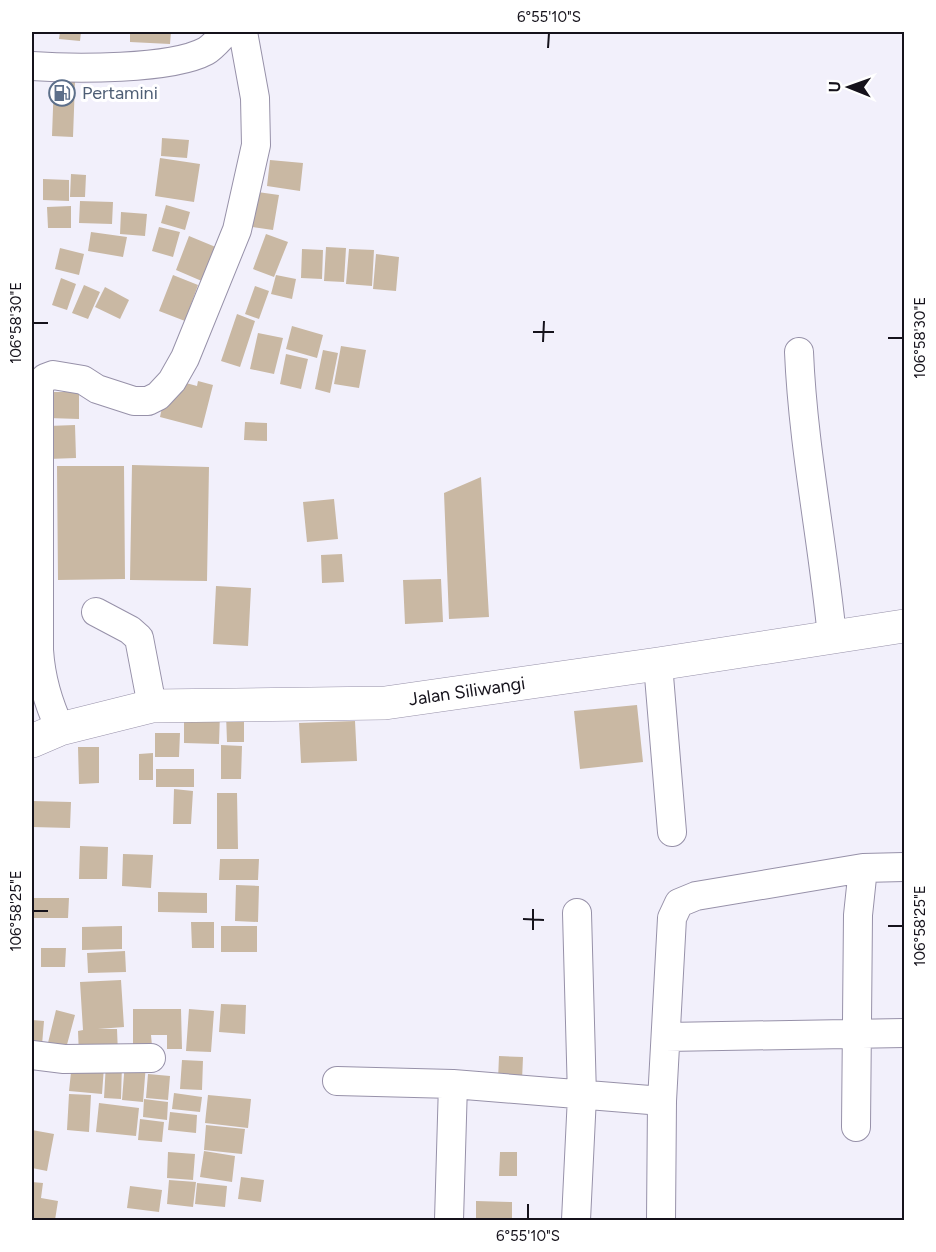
<svg xmlns="http://www.w3.org/2000/svg" width="936" height="1252" font-family="Figtree,sans-serif">
  <style>
    .building { fill: #c9b8a3 }
    .lines { fill: none; stroke-linecap: round; stroke-linejoin: round }
    .minor-casing { stroke: #9791a9; stroke-width: 30 }
    .major-casing { stroke: #9791a9; stroke-width: 34 }
    .minor { stroke: #fff; stroke-width: 28 }
    .major { stroke: #fff; stroke-width: 33 }
    .ticks { fill: none; stroke: #15121b; stroke-width: 2 }
    .labels { text-anchor: middle; stroke-width: 6; stroke-linejoin: round; paint-order: stroke }
    .service-label { font-size: 18px; fill: #4e5e75; stroke: #fff; text-anchor: start }
    .street-label { font-size: 18px; fill: #15121b; stroke: #fff }
    .neatline { fill: none; stroke: #15121b; stroke-width: 2 }
    .ticks-label { font-size: 15px; text-anchor: middle; fill: #15121b }
  </style>
  <rect width="100%" height="100%" fill="#f2f0fb"/>
  <!-- building -->
  <path class="building" d="M 60,32 L 81,32 L 80,41 L 59,39 Z
    M 130,32 L 171,32 L 170,44 L 130,42 Z
    M 54,81 L 75,82 L 73,137 L 52,136 Z
    M 162,138 L 189,140 L 187,158 L 161,156 Z
    M 160,158 L 200,164 L 194,202 L 155,196 Z
    M 270,160 L 303,163 L 300,191 L 267,186 Z
    M 71,174 L 86,175 L 85,197 L 70,197 Z
    M 43,179 L 69,180 L 69,201 L 43,200 Z
    M 250,191 L 279,195 L 273,230 L 245,226 Z
    M 80,201 L 113,202 L 112,224 L 79,223 Z
    M 166,205 L 190,212 L 185,230 L 161,223 Z
    M 71,206 L 71,228 L 48,228 L 47,207 Z
    M 121,212 L 147,214 L 145,236 L 120,234 Z
    M 159,227 L 180,232 L 173,257 L 152,251 Z
    M 91,232 L 127,237 L 123,257 L 88,251 Z
    M 266,234 L 288,242 L 274,277 L 253,269 Z
    M 189,236 L 218,248 L 204,282 L 176,270 Z
    M 326,247 L 346,248 L 344,282 L 324,281 Z
    M 60,248 L 84,254 L 79,275 L 55,269 Z
    M 302,249 L 323,250 L 322,279 L 301,278 Z
    M 349,249 L 374,250 L 372,286 L 346,284 Z
    M 376,254 L 399,257 L 396,291 L 373,289 Z
    M 173,275 L 198,285 L 185,321 L 159,311 Z
    M 276,275 L 296,279 L 292,299 L 271,294 Z
    M 61,278 L 76,284 L 67,310 L 52,305 Z
    M 84,285 L 100,292 L 88,319 L 72,313 Z
    M 255,286 L 269,291 L 259,319 L 245,314 Z
    M 105,287 L 129,300 L 120,319 L 95,307 Z
    M 237,314 L 255,321 L 240,367 L 221,361 Z
    M 292,326 L 323,335 L 317,358 L 286,349 Z
    M 258,333 L 283,338 L 274,374 L 250,369 Z
    M 341,346 L 366,350 L 359,388 L 334,384 Z
    M 323,350 L 338,353 L 330,393 L 315,389 Z
    M 286,354 L 308,359 L 301,389 L 280,384 Z
    M 175,380 L 197,386 L 198,381 L 213,385 L 202,428 L 160,417 L 164,398 Z
    M 49,392 L 79,392 L 79,419 L 48,418 Z
    M 245,422 L 267,423 L 267,441 L 244,440 Z
    M 75,425 L 76,458 L 48,459 L 48,426 Z
    M 132,465 L 209,467 L 207,581 L 130,580 Z
    M 57,466 L 124,466 L 125,579 L 58,580 Z
    M 481,477 L 489,617 L 449,619 L 444,493 Z
    M 334,499 L 338,539 L 307,542 L 303,502 Z
    M 342,554 L 344,582 L 322,583 L 321,555 Z
    M 441,579 L 443,622 L 405,624 L 403,580 Z
    M 216,586 L 251,588 L 248,646 L 213,644 Z
    M 637,705 L 643,762 L 580,769 L 574,711 Z
    M 184,712 L 220,713 L 219,744 L 184,743 Z
    M 226,714 L 244,714 L 244,742 L 227,742 Z
    M 355,721 L 357,761 L 301,763 L 299,723 Z
    M 155,733 L 180,733 L 179,757 L 155,757 Z
    M 221,745 L 242,746 L 241,779 L 221,779 Z
    M 78,747 L 99,747 L 99,783 L 79,784 Z
    M 153,753 L 153,780 L 139,780 L 139,754 Z
    M 156,769 L 194,769 L 194,787 L 156,787 Z
    M 174,789 L 193,791 L 191,824 L 173,824 Z
    M 217,793 L 237,793 L 238,849 L 217,849 Z
    M 32,801 L 71,802 L 70,828 L 32,827 Z
    M 80,846 L 108,847 L 107,879 L 79,879 Z
    M 123,854 L 153,855 L 151,888 L 122,886 Z
    M 220,859 L 259,859 L 258,880 L 219,880 Z
    M 236,885 L 259,886 L 258,922 L 235,921 Z
    M 158,892 L 207,893 L 207,913 L 158,912 Z
    M 32,898 L 69,898 L 68,918 L 32,918 Z
    M 191,922 L 214,922 L 214,948 L 192,948 Z
    M 122,926 L 122,949 L 82,950 L 82,927 Z
    M 221,926 L 257,926 L 257,952 L 221,952 Z
    M 41,948 L 66,948 L 65,967 L 41,967 Z
    M 125,951 L 126,972 L 88,973 L 87,953 Z
    M 121,980 L 124,1027 L 98,1029 L 117,1029 L 118,1054 L 79,1056 L 78,1031 L 83,1030 L 80,982 Z
    M 221,1004 L 246,1005 L 245,1034 L 219,1032 Z
    M 133,1009 L 181,1009 L 182,1049 L 167,1049 L 167,1035 L 151,1035 L 152,1046 L 133,1046 Z
    M 189,1009 L 214,1011 L 211,1052 L 186,1051 Z
    M 56,1010 L 75,1015 L 65,1052 L 47,1047 Z
    M 32,1020 L 44,1021 L 42,1045 L 32,1044 Z
    M 499,1056 L 523,1057 L 522,1080 L 498,1080 Z
    M 182,1060 L 203,1061 L 202,1090 L 180,1089 Z
    M 125,1062 L 146,1064 L 143,1102 L 122,1100 Z
    M 72,1063 L 104,1067 L 102,1094 L 69,1091 Z
    M 106,1063 L 122,1063 L 121,1099 L 104,1098 Z
    M 148,1074 L 170,1076 L 168,1100 L 146,1098 Z
    M 174,1093 L 202,1097 L 200,1112 L 172,1109 Z
    M 69,1094 L 91,1095 L 89,1132 L 67,1130 Z
    M 208,1095 L 251,1099 L 248,1128 L 205,1123 Z
    M 144,1099 L 168,1102 L 167,1120 L 143,1117 Z
    M 99,1103 L 139,1108 L 136,1136 L 96,1132 Z
    M 170,1112 L 197,1115 L 196,1133 L 168,1130 Z
    M 140,1119 L 164,1122 L 162,1142 L 138,1140 Z
    M 206,1125 L 245,1129 L 242,1154 L 204,1150 Z
    M 32,1130 L 54,1134 L 47,1171 L 32,1168 Z
    M 204,1151 L 235,1156 L 232,1182 L 200,1177 Z
    M 168,1152 L 195,1154 L 193,1180 L 167,1178 Z
    M 500,1152 L 517,1152 L 517,1176 L 499,1176 Z
    M 241,1177 L 264,1180 L 261,1202 L 238,1199 Z
    M 169,1180 L 196,1182 L 193,1207 L 167,1204 Z
    M 32,1182 L 43,1183 L 41,1198 L 58,1201 L 55,1220 L 32,1220 Z
    M 197,1183 L 227,1186 L 225,1207 L 195,1204 Z
    M 130,1186 L 162,1190 L 159,1212 L 127,1208 Z
    M 476,1201 L 512,1202 L 512,1220 L 476,1220 Z"/>
  <g class="lines">
    <!-- minor casing -->
    <g class="minor-casing">
      <path id="minor" d="M 32,66 C 72,69 171,70 206,51 C 213,47 220,38 226,32
        M 799,352 C 803,448 823,542 832,637
        M 96,612 L 130,630 L 139,638 L 152,706
        M 658,664 L 672,832
        M 60,729 C 48,702 41,679 39,650 L 39,385 L 45,378 L 53,375 L 83,380 L 97,389 L 134,401 L 148,401 L 158,396 L 172,381 L 185,358 L 237,230 L 256,145 L 255,98 L 243,32
        M 666,1037 L 904,1033
        M 32,1055 L 64,1059 L 151,1058
        M 337,1081 L 453,1084 L 662,1101
        M 856,1127 L 858,915 L 863,868
        M 449,1220 L 453,1084
        M 576,1220 L 582,1096 L 577,913
        M 661,1220 L 662,1101 L 672,918 L 679,903 L 696,896 L 863,868 L 904,867"/>
    </g>
    <!-- major casing -->
    <g class="major-casing">
      <g id="major">
        <path id="s1" d="M 32,741 L 60,729 L 152,706 L 385,703 L 658,664 L 904,626"/>
      </g>
    </g>
    <!-- minor -->
    <use href="#minor" class="minor"/>
    <!-- major -->
    <use href="#major" class="major"/>
  </g>
  <!-- ticks -->
  <path class="ticks" d="M 548,48 L 549,33M 33,323 L 48,323M 533,332 L 554,332M 888,338 L 903,338M 543,342 L 544,321M 33,911 L 48,911M 523,919 L 544,920M 888,926 L 903,926M 533,930 L 533,909M 528,1219 L 528,1204"/>
  <!-- icons -->
  <defs>
    <g id="fuel-ring" transform="scale(1.35)"><circle r="9.5" fill="#fff" stroke="#5c6f8a" stroke-width="1.5"/><path d="M-5.5-6h7V0h2V4h1.3V-2.5L3-4.5l.8-.8L6-3V5H2.5V1h-1V6h-7ZM-4.2-4.7v3.2H.2V-4.7Z" fill="#5c6f8a"/></g>
  </defs>
  <g fill-rule="evenodd">
    <use href="#fuel-ring" x="62" y="93"/>
  </g>
  <g class="labels">
    <!-- service labels -->
    <g class="service-label">
      <text x="82" y="99">Pertamini</text>
    </g>
    <!-- street labels -->
    <g class="street-label">
      <text dy="6" stroke="none"><textPath href="#s1" startOffset="441">Jalan Siliwangi</textPath></text>
    </g>
  </g>
  <!-- border -->
  <rect width="936" height="1252" fill="none" stroke="#ffffff" stroke-width="66"/>
  <!-- north arrow -->
  <g transform="translate(849 87) rotate(271)" stroke="#ffffff" stroke-width="4.5" paint-order="stroke">
  <path d="M0-4.5L10 22L0 15L-10 22Z" fill="#15121b"/>
  <text y="-9" font-size="16" font-weight="bold" text-anchor="middle" fill="#15121b">U</text>
  </g>
  <rect x="33" y="33" width="870" height="1186" class="neatline"/>
  <g class="ticks-label">
    <text x="549" y="22">6°55'10"S</text>
    <text transform="translate(16 323) rotate(-90)" y="5">106°58'30"E</text>
    <text transform="translate(920 338) rotate(-90)" y="5">106°58'30"E</text>
    <text transform="translate(16 911) rotate(-90)" y="5">106°58'25"E</text>
    <text transform="translate(920 926) rotate(-90)" y="5">106°58'25"E</text>
    <text x="528" y="1241">6°55'10"S</text>
  </g>
</svg>
